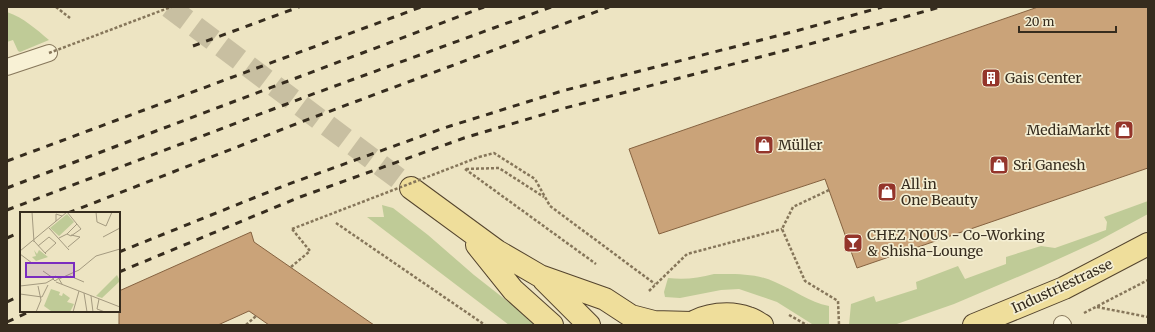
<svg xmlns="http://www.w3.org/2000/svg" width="1155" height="332" font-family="Merriweather,serif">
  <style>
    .green { fill: #bfcb97 }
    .building { fill: #caa379; stroke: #856240 }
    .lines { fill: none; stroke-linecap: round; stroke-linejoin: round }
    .primary-tunnel { stroke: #c8bfa1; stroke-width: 22; stroke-dasharray: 22 11; stroke-linecap: butt }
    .service-casing { stroke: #86765a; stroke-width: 18 }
    .primary-casing { stroke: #54442e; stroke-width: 24 }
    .path { stroke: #86765a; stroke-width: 2.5; stroke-dasharray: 3 2; stroke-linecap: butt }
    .service { stroke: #f8f1d5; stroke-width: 16 }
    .primary { stroke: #efde9b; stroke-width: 22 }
    .rail { stroke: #362c1e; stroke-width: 3; stroke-dasharray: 7 7; stroke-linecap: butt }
    .path-bridge { stroke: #86765a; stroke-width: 2.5; stroke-dasharray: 3 2; stroke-linecap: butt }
    .labels { text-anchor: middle; stroke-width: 3.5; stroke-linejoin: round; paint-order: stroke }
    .poi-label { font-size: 14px; fill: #362c1e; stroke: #f4eed2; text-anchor: start }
    .street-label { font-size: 14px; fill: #362c1e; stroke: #f4eed2 }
    .inset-road { fill: none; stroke: #a49a80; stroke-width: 1 }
    .view { fill: #7b2cbf; fill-opacity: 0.15; stroke: #7b2cbf; stroke-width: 2 }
    .inset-edge { fill: none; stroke: #362c1e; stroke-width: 2 }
  </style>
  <rect width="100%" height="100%" fill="#ede4c2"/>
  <!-- green -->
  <path class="green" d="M 7,12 C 24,18 36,29 49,40 L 20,52 L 18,51 L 13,40 L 7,42 Z
    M 1148,201 L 1148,214 L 1098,241 L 1041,267 L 954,304 L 894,325 L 849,325 L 851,304 L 874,296 L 876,302 L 917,289 L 916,282 L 958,266 L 965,279 L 1006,264 L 1006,257 L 1041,246 L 1055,248 L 1106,230 L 1107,222 L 1104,217 Z
    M 382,205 L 393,208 L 428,235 L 474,275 L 538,325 L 509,325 L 367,217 L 384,217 Z
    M 714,274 C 735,274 756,273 775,282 C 794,290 809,302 829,306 L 829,325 L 812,324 L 777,302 L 739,289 L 721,290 L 680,298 L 665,297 L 664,292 L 668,278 C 685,280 698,278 714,274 Z"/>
  <!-- building -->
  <path class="building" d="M 1038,7 L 1148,7 L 1148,168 L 857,268 L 825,179 L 659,234 L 629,149 Z
    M 251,232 L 254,242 L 374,325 L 269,325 L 249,311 L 218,325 L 119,325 L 119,291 Z"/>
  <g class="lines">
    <!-- primary-tunnel -->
    <path class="primary-tunnel" d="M 169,7 L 411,188"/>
    <!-- service casing -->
    <g class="service-casing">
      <path id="service" d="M 7,67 L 49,53
        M 1062,324 L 1063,325"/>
    </g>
    <!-- primary casing -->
    <g class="primary-casing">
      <path id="primary" d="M 411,188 L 497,251 L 540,276 L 605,299 L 631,316 L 654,322 L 692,323
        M 477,245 L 513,290 L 552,325
        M 544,280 L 589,325
        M 689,325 C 705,314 730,311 748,318 C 753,319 758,323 762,325
        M 974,325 L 1064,288 L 1148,244"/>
    </g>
    <!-- path -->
    <path class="path" d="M 56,7 L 70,18
      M 479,157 L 494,153 L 535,179 L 550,206 L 655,284
      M 465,169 L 596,264
      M 466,169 L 499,168 L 544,197
      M 829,190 L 793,207 L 782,229 L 805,281 L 838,301 L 839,325
      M 336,223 L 485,325
      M 291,267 L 310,251 L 292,229
      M 649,291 L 687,254 L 782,229
      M 1097,307 L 1148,317
      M 1084,313 L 1148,280
      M 789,315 L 807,325
      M 246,325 L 256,316"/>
    <!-- service -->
    <use href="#service" class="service"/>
    <!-- primary -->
    <use href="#primary" class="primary"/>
    <!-- rail -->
    <path class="rail" d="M 193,46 L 299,7
      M 7,161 L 421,7
      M 7,188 L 156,131 L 484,7
      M 7,210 L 305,97 L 551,7
      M 68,213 L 301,122 L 609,7
      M 7,238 L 21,232
      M 119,252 L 286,185 L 444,128 L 562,91 L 796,31 L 882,7
      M 119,272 L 300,197 L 464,138 L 565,108 L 806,45 L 940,7
      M 7,302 L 21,295
      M 7,322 L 31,311"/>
    <!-- path-bridge -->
    <path class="path-bridge" d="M 49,53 L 171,7
      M 292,229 L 479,157"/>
  </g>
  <!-- icons -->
  <defs>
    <g id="building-square" transform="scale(1)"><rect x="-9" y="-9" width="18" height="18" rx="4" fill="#94352b" stroke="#f4eed2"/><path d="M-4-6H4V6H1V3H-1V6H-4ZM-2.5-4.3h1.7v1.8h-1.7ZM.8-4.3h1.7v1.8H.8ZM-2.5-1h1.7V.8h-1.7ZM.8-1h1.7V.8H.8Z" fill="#fff"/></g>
    <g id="shop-square" transform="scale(1)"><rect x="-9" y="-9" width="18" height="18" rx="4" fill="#94352b" stroke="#f4eed2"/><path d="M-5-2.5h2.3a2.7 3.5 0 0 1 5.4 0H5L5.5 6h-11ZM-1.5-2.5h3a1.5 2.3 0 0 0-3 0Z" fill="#fff"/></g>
    <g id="bar-square" transform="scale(1)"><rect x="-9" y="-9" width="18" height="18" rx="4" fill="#94352b" stroke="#f4eed2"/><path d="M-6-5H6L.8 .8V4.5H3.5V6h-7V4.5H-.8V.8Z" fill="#fff"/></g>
  </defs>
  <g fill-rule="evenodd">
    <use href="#building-square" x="991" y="78"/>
    <use href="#shop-square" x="1124" y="130"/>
    <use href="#shop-square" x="764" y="145"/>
    <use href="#shop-square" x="999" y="165"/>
    <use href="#shop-square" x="887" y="192"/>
    <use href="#bar-square" x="853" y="243"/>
  </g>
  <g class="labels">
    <!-- poi labels -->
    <g class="poi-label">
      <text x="1005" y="83">Gais Center</text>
      <text x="1110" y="135" text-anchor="end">MediaMarkt</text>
      <text x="778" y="150">Müller</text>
      <text x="1013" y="170">Sri Ganesh</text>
      <text x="901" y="189">All in<tspan x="901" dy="16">One Beauty</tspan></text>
      <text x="867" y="240">CHEZ NOUS - Co-Working<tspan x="867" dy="16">&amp; Shisha-Lounge</tspan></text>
    </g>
    <!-- street labels -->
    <g class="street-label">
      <text transform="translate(1062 286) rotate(-25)" y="5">Industriestrasse</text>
    </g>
  </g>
  <!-- overview -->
  <g transform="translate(20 212)">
    <rect width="100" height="100" fill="#ede4c2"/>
    <path d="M 47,2 L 54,10 L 39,24 L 30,16 ZM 14,38 L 17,42 L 19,38 L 28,45 L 16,49 L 12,45 L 16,44 ZM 97,63 L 100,69 L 82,86 L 76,84 ZM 31,77 L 40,80 L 39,83 L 42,84 L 43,81 L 50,86 L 47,90 L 54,92 L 50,100 L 31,99 L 24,94 Z" fill="#bfcb97"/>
    <path class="inset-road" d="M 0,0 L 12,0 L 14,30M 76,0 L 77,10 L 86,14 L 92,0M 36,9 L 36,2 L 42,4M 29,16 L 49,38M 47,22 L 57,12M 83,25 L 100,16M 39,26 L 47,22 L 51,24 L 61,17 L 47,0M 14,29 L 26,42M 18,34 L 29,25 L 36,31 L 25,41M 48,35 L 60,25 L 51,23M 0,39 L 47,0M 0,42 L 12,51M 23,59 L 33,66 L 33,67 L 35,69 L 39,66 L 35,64 L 33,67 L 26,71M 50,64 L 64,70M 36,70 L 100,95M 42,72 L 39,67 L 59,58 L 76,44 L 100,37M 0,74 L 26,71M 64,81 L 67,100M 0,82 L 22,85 L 28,73M 71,84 L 73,100M 79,87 L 77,97 L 85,100M 16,100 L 21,88 L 18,74M 53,100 L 59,79"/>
    <path class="view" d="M 6,51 L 54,51 L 54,65 L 6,65 Z"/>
    <rect width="100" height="100" class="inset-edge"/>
  </g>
  <!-- border -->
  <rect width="1155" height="332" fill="none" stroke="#362c1e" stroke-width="16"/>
  <!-- scale -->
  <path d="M1019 26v6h97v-6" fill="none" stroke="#362c1e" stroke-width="2"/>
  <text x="1025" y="26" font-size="12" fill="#362c1e" stroke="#f4eed2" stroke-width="3" paint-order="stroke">20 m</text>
</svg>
